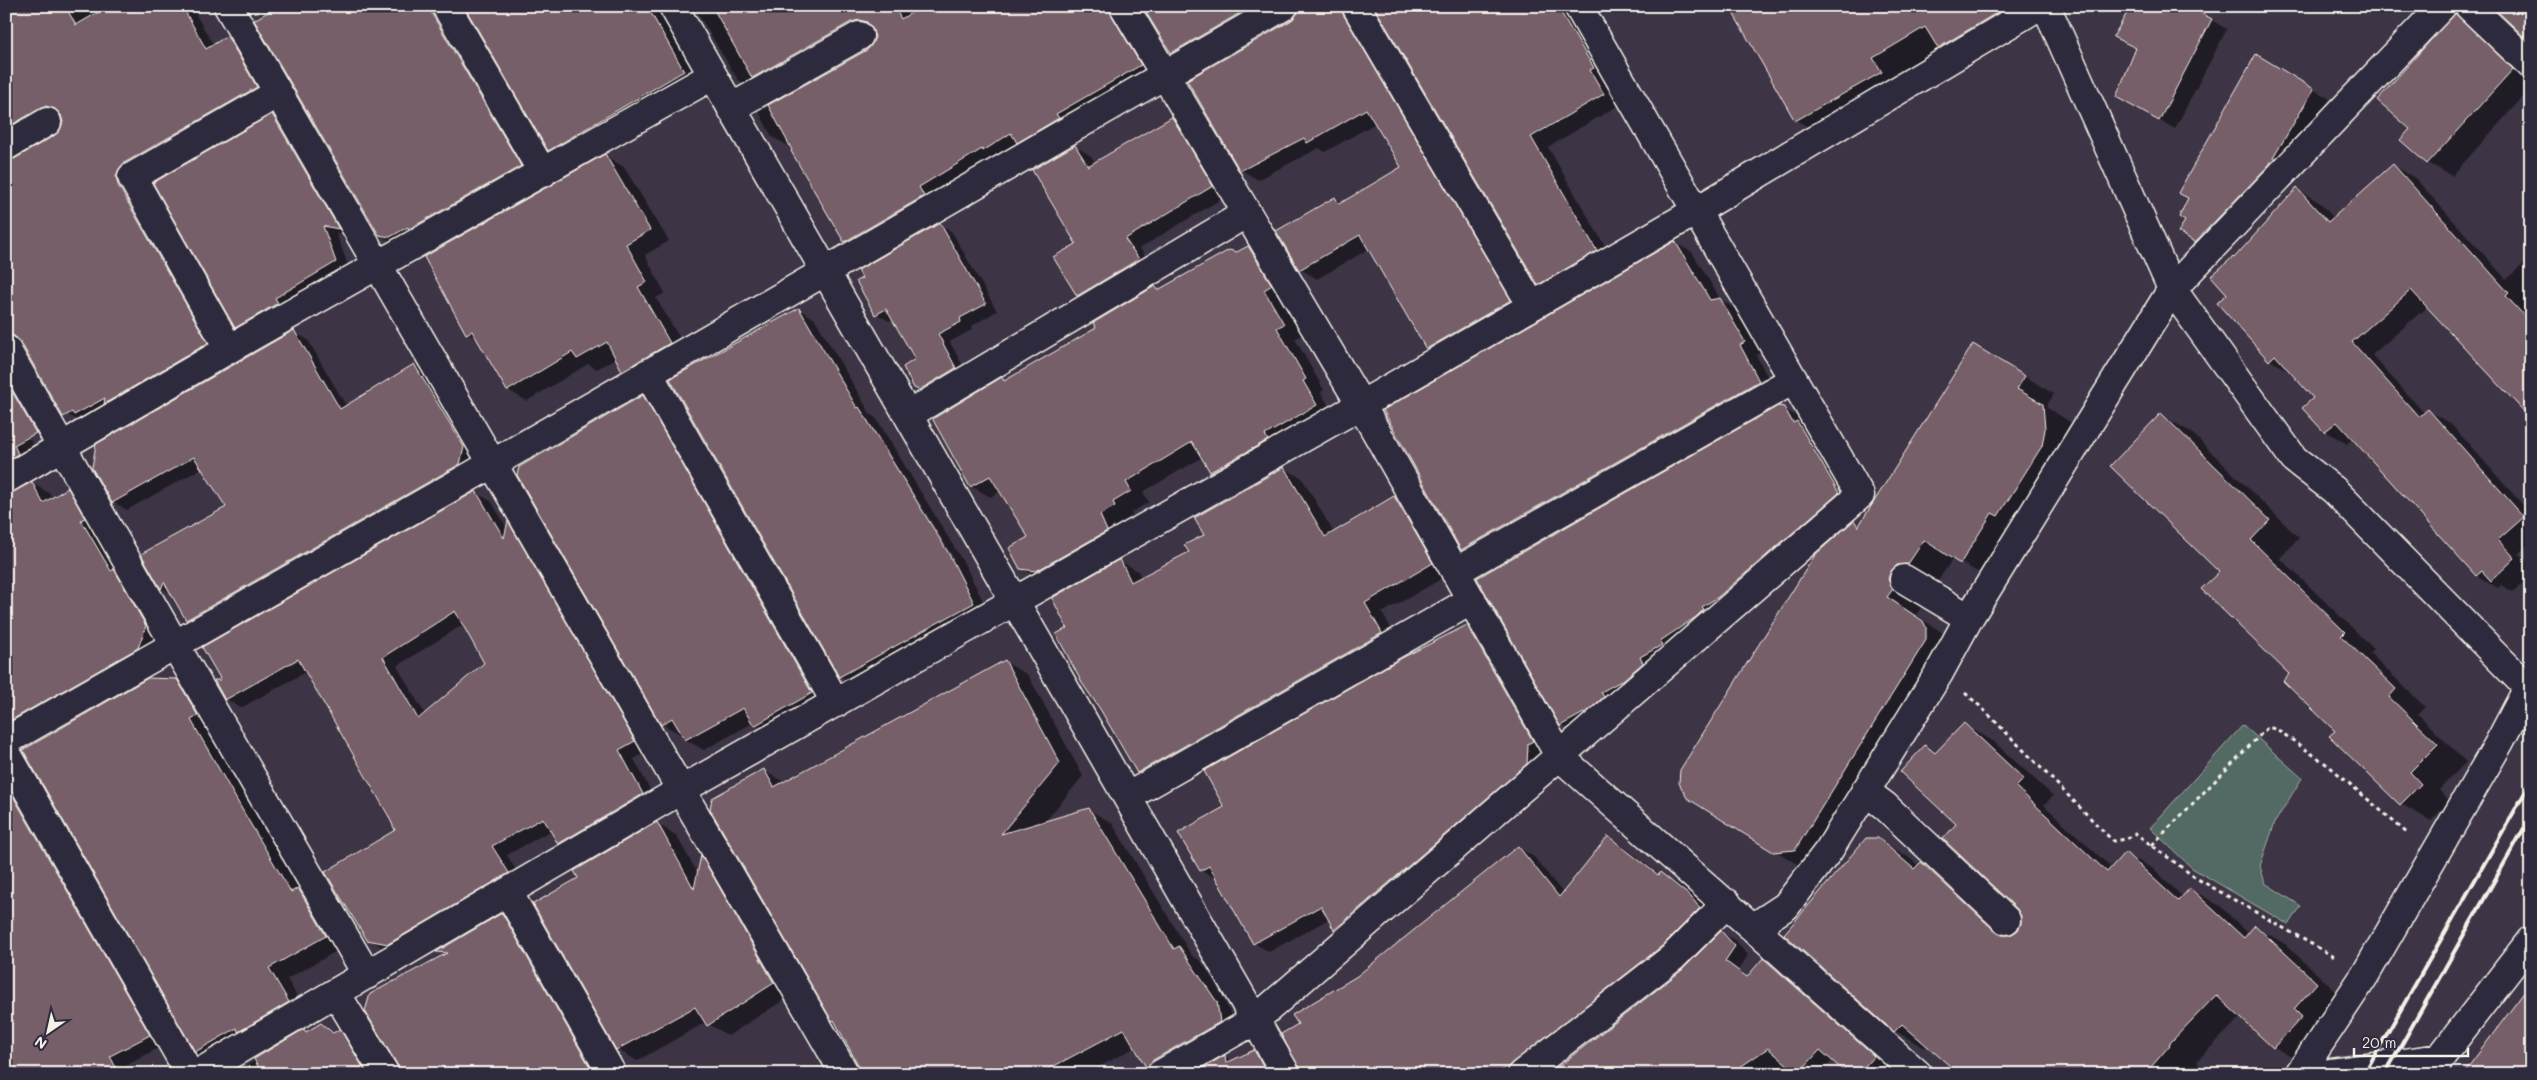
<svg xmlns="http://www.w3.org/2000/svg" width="2537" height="1080" font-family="Mali,sans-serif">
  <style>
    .green { fill: #526964; stroke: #a3ada6 }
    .shadow { fill: #0007; fill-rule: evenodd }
    .building { fill: #775f69; stroke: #f4f1e8; fill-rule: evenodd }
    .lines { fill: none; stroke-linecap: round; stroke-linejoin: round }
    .minor-casing { stroke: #f4f1e8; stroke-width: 31 }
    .path { stroke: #f4f1e8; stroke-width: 3; stroke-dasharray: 4 4; stroke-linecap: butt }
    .minor { stroke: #2f2a3d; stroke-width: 28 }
    .rail { stroke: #f4f1e8; stroke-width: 4 }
  </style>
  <rect width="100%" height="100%" fill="#3d3546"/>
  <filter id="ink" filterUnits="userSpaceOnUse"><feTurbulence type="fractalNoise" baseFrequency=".02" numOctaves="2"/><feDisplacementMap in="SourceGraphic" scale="10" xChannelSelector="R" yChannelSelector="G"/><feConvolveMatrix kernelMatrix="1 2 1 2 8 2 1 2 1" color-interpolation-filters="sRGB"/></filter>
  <g filter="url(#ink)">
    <!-- green -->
    <path class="green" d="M 2243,725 L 2302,778 L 2275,822 L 2260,866 L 2265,883 L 2301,906 L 2289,925 L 2192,868 L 2150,828 Z"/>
    <!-- shadow -->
    <path class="shadow" d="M 6,6 L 191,6 L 214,46 L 227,38 L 242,46 L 271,96 L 139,172 L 222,352 L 82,423 L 67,414 L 6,310 L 6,160 L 7,163 L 14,161 L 61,131 L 64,121 L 62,114 L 55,116 L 6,150 Z
      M 260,6 L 451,6 L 537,176 L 397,245 L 380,235 L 258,8 Z
      M 466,6 L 678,6 L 707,78 L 566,160 L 549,150 Z
      M 693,6 L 1129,6 L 1157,75 L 862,251 L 845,241 L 790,147 L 772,137 L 759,112 L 868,50 L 874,44 L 874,30 L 760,93 L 738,80 Z
      M 1144,6 L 1286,6 L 1189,62 L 1172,53 Z
      M 1301,6 L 1361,6 L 1527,310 L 1444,358 L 1427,348 L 1369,249 L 1317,279 L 1300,269 L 1335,198 L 1343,203 L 1402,168 L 1376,123 L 1325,152 L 1319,148 L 1258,180 L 1241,170 L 1293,20 L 1299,14 Z
      M 1376,6 L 1561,6 L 1569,15 L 1621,104 L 1548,147 L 1613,260 L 1556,294 L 1539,284 Z
      M 1731,6 L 2030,6 L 2040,24 L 1970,66 L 1946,51 L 1827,138 L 1796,120 Z
      M 2211,20 L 2227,29 L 2175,129 L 2118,97 L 2137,49 L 2114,36 Z
      M 2459,20 L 2483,33 L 2531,79 L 2531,88 L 2452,176 L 2428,163 L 2402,140 L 2412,129 Z
      M 2257,56 L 2330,99 L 2285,174 L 2212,250 L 2180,232 L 2187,220 Z
      M 272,116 L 286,124 L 351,236 L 336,233 L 350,270 L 250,335 L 236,327 Z
      M 1172,118 L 1188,128 L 1228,195 L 1140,248 L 1154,269 L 1094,305 L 1078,295 L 1075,146 L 1091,156 L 1096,163 Z
      M 605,156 L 624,167 L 669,241 L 645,255 L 665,293 L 656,298 L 689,354 L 642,381 L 623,370 L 617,358 L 597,369 L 588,364 L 527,401 L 508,390 L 479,341 L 467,333 Z
      M 2394,166 L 2415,178 L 2506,279 L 2531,258 L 2531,411 L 2428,306 L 2372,355 L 2425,414 L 2428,411 L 2450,423 L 2531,514 L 2531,542 L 2519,553 L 2531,566 L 2531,576 L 2513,592 L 2501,585 L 2498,588 L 2476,575 L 2353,438 L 2347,444 L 2325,431 L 2304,408 L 2315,398 L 2292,373 L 2270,360 L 2229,294 L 2235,259 L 2298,190 L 2319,202 L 2334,218 Z
      M 940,225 L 952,232 L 997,311 L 972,326 L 973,329 L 950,342 L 968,375 L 928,394 L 915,387 L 917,360 L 893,319 L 889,321 L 876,314 Z
      M 1675,243 L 1692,252 L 1721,300 L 1737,310 L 1762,352 L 1756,355 L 1775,391 L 1479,559 L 1462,550 L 1384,412 ZM 1764,377 L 1765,379 L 1469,547 L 1469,545 Z
      M 1248,248 L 1267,258 L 1289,296 L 1282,300 L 1302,335 L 1295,339 L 1324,390 L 1321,392 L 1334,415 L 1230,482 L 1211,471 L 1203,457 L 1143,492 L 1149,502 L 1131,513 L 1133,516 L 1117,526 L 1125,541 L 1040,579 L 1021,568 L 1029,537 L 1001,491 L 990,497 L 971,486 L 934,421 L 1002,379 L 1006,381 L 1097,329 L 1155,287 L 1160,290 Z
      M 799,309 L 815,319 L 871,415 L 876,418 L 965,565 L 989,613 L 856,686 L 840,676 L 671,380 ZM 860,410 L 862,410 L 954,559 L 952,560 Z
      M 294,332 L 308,340 L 347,407 L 414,365 L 428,374 L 478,456 L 474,472 L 201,628 L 187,620 L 172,594 L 162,588 L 143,554 L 227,508 L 202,468 L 127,510 L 113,502 Z
      M 1974,345 L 2054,394 L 2046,407 L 2072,423 L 2074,447 L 1991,580 L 1953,558 L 1938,581 L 1927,582 L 1918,597 L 1922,606 L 1916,615 L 1952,639 L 1804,868 L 1774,850 L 1855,522 L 1861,526 Z
      M 643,396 L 660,407 L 829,703 L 772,736 L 753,723 L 704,750 L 686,740 L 682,733 L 680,734 L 662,724 Z
      M 6,401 L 37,451 L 7,490 L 8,495 L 32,483 L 49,493 L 52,499 L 68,490 L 84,499 L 162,636 L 9,742 L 165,1044 L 126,1066 L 130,1074 L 6,1074 Z
      M 1784,409 L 1799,418 L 1853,502 L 1577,734 L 1561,725 Z
      M 2161,415 L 2191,432 L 2299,538 L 2280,558 L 2374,649 L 2370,653 L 2425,707 L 2418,714 L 2466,762 L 2439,790 L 2450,801 L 2431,821 L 2401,804 L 2331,736 L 2337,731 L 2291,674 L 2221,572 Z
      M 1284,468 L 1302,478 L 1334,533 L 1394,497 L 1412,507 L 1450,574 L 1382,613 L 1400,643 L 1156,783 L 1138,772 L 1069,629 L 1120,561 L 1138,571 L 1141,578 L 1191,553 L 1205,535 Z
      M 476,493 L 491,501 L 507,528 L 509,523 L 523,532 L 649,750 L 634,759 L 657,803 L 575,852 L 559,843 L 552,830 L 507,855 L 523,882 L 405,952 L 384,948 L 368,939 L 396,831 L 306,672 L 241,708 L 226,699 L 223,682 ZM 464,624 L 486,663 L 425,714 L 397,666 Z
      M 1467,626 L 1483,635 L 1548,750 L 1351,939 L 1335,930 L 1329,919 L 1269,952 L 1254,943 L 1217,879 L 1201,870 L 1226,807 Z
      M 1005,662 L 1028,675 L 1083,776 L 1044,823 L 1089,810 L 1112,823 L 1192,956 L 1201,961 L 1214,981 L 1242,1035 L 1158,1074 L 1148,1068 L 1136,1047 L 1086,1074 L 865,1074 L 837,1022 L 833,1020 L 764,771 L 784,782 Z
      M 176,680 L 195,691 L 216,726 L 209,730 L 265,829 L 301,891 L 317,900 L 344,947 L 287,979 L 307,1013 L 217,1065 L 198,1055 L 24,750 Z
      M 1964,724 L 1993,741 L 2053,796 L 2044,805 L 2112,868 L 2125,853 L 2155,870 L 2183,897 L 2191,889 L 2220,906 L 2249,934 L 2256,927 L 2285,944 L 2346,1001 L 2303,1064 L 2274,1047 L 2241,1017 L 2197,1061 L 2199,1063 L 2189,1074 L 1961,1074 L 1927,1045 L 1925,1048 L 1895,1031 L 1786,934 L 1878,839 L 1908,857 L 1919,866 L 1922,863 L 1951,880 L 2010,936 L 2019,931 L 2022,924 L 2022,916 L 1958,824 L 1925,746 L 1937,753 Z
      M 657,824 L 676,835 L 698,874 L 701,857 L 720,868 L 793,994 L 728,1036 L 706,1022 L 637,1061 L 617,1049 L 580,879 Z
      M 1609,837 L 1625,847 L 1660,875 L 1677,883 L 1706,907 L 1716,917 L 1527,1074 L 1319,1074 L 1357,977 L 1518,847 L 1534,857 L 1563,893 Z
      M 502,915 L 519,924 L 605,1074 L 402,1074 L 366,1011 L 446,955 L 439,952 Z
      M 1721,932 L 1736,941 L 1748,955 L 1739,970 L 1748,977 L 1764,960 L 1778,968 L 1887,1065 L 1879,1074 L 1849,1074 L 1833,1060 L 1820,1074 L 1551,1074 L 1682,971 Z
      M 321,1025 L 336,1033 L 340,1031 L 356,1040 L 378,1074 L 233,1074 L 304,1031 L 307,1032 Z
      M 1225,1057 L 1233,1061 L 1195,1074 Z"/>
    <!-- building -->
    <path class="building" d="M 6,6 L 65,6 L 76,25 L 109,6 L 182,6 L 206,49 L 227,36 L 257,87 L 124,163 L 119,169 L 116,176 L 118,185 L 208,343 L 104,404 L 105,398 L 74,415 L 72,412 L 63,417 L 20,341 L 14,336 L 6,333 L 6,162 L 14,159 L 55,135 L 60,130 L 63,122 L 61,115 L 55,109 L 46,106 L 6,128 Z
      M 278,6 L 430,6 L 432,14 L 521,166 L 409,229 L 408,227 L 390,237 L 379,235 L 254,20 Z
      M 464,6 L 647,6 L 684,71 L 548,151 Z
      M 712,6 L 894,6 L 901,19 L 923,6 L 1108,6 L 1111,14 L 1141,65 L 1056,114 L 1059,118 L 1017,143 L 1011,133 L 983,151 L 982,149 L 919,187 L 924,196 L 844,242 L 791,151 L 792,150 L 768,105 L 867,50 L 872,44 L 875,37 L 872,28 L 867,22 L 860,20 L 851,22 L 752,78 Z
      M 1142,6 L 1252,6 L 1171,53 Z
      M 1300,6 L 1340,6 L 1343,14 L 1511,300 L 1426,349 L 1360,235 L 1299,270 L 1276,231 L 1335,197 L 1339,204 L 1401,167 L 1366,109 L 1307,143 L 1304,138 L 1240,171 L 1187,80 L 1292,20 L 1297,14 Z
      M 1374,6 L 1557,6 L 1594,68 L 1590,70 L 1604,94 L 1531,137 L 1597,251 L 1538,285 Z
      M 1729,6 L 2008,6 L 1938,48 L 1925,27 L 1873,58 L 1882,72 L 1795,121 Z
      M 2131,6 L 2188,6 L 2212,19 L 2159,121 L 2116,97 L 2136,48 L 2113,37 Z
      M 2492,6 L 2531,6 L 2531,43 Z
      M 2455,13 L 2513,69 L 2427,164 L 2400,140 L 2410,129 L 2377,100 Z
      M 2256,54 L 2314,89 L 2269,165 L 2195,242 L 2178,232 L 2185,221 L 2179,217 L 2188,198 L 2178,193 Z
      M 272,114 L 339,229 L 323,226 L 336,262 L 275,298 L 278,303 L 235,328 L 153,183 Z
      M 1172,117 L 1213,186 L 1125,239 L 1139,259 L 1077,296 L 1053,257 L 1076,244 L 1032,170 L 1075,145 L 1088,166 Z
      M 605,154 L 650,230 L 626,244 L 647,282 L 638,287 L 670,343 L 622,371 L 607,342 L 577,359 L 572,352 L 507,391 L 472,331 L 466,334 L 424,257 Z
      M 2393,164 L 2509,293 L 2506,296 L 2531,323 L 2531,419 L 2411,290 L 2352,342 L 2419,417 L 2428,409 L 2524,517 L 2498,540 L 2515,558 L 2491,581 L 2482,571 L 2476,576 L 2337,422 L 2324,432 L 2302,408 L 2313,398 L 2275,355 L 2269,361 L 2217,303 L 2227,294 L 2211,276 L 2233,257 L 2234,258 L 2297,188 L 2328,222 Z
      M 940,223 L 986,304 L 960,318 L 961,322 L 938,334 L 956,368 L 919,390 L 914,388 L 903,367 L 915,359 L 886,309 L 875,315 L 856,281 L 862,278 L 858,270 Z
      M 1675,241 L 1710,300 L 1720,298 L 1745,342 L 1740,345 L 1759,381 L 1461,550 L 1383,410 Z
      M 1248,246 L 1272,285 L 1264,290 L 1284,324 L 1277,328 L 1306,379 L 1303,381 L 1317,405 L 1265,435 L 1268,440 L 1210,472 L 1192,442 L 1126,482 L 1131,491 L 1113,502 L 1115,506 L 1100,515 L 1107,531 L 1036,571 L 1020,569 L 1009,548 L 1028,537 L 990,476 L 970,487 L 933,420 L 934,418 L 1002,377 L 1004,381 L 1096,328 L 1093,323 L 1155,286 L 1158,290 L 1229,250 L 1237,252 Z
      M 799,308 L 857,408 L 859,407 L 949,554 L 974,603 L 839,677 L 670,379 Z
      M 294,330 L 340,409 L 414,364 L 464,447 L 460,464 L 186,620 L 164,582 L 161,589 L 141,554 L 226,507 L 194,457 L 112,503 L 92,468 L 96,444 Z
      M 1973,344 L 2025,376 L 2017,389 L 2043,404 L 2045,429 L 2042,446 L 1998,516 L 1992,513 L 1960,564 L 1924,540 L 1908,564 L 1897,565 L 1891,571 L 1888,579 L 1893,589 L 1887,597 L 1923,621 L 1926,627 L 1926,640 L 1795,850 L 1773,852 L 1687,798 L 1679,783 L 1680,770 L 1815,555 L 1854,520 L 1858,527 Z
      M 6,381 L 36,433 L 14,445 L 18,454 L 6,461 Z
      M 643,395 L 812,693 L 754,726 L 743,708 L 685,740 L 672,718 L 661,725 L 517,475 L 519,467 Z
      M 1778,406 L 1784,407 L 1793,423 L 1797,421 L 1839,493 L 1718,597 L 1702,607 L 1704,609 L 1696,617 L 1660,641 L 1662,645 L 1640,657 L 1643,663 L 1623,680 L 1601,692 L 1604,697 L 1589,710 L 1560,726 L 1477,578 Z
      M 2161,413 L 2270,520 L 2251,540 L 2345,632 L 2341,636 L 2396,689 L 2389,697 L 2438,744 L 2410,772 L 2421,784 L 2400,805 L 2329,736 L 2335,731 L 2283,681 L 2289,674 L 2201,589 L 2219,572 L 2110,466 Z
      M 1284,467 L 1325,537 L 1394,496 L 1433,563 L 1365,603 L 1382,633 L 1137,773 L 1100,709 L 1082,683 L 1056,634 L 1067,628 L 1052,598 L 1120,559 L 1131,582 L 1189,552 L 1184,545 L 1204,535 L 1194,518 Z
      M 32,482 L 43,503 L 68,488 L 85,518 L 81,520 L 111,571 L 114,569 L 146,626 L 138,648 L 6,723 L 6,495 Z
      M 476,491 L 504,538 L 508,521 L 635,741 L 619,750 L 643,794 L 558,844 L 543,818 L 492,846 L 509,873 L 388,944 L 367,940 L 325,872 L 395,830 L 388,815 L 298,659 L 225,700 L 214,680 L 221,680 L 202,647 ZM 455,611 L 484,663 L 418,719 L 383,657 Z
      M 1467,625 L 1533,741 L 1528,744 L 1527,764 L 1334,930 L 1321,906 L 1253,944 L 1209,866 L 1200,871 L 1178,833 L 1224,807 L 1204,771 L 1398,660 Z
      M 1005,660 L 1060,763 L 1001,834 L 1089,808 L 1174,949 L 1179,946 L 1217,1002 L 1220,1022 L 1153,1060 L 1147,1069 L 1124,1029 L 1039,1074 L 863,1074 L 834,1020 L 832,1021 L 710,809 L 712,798 L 764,769 L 774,787 Z
      M 148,678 L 177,679 L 198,716 L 191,720 L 247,818 L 291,892 L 298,888 L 326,936 L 269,968 L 289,1002 L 238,1032 L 237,1028 L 195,1052 L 23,750 Z
      M 1964,723 L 2024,779 L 2016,787 L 2107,872 L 2125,852 L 2178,901 L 2190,888 L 2244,938 L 2255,925 L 2317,983 L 2294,1009 L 2302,1017 L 2273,1048 L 2216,995 L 2169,1044 L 2170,1045 L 2145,1074 L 1959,1074 L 1902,1024 L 1894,1032 L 1784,934 L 1866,838 L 1878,838 L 1914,869 L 1921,862 L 1996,932 L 2002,935 L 2010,935 L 2018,930 L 2021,924 L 2021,916 L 2017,909 L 1943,839 L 1956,824 L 1900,772 L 1925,745 L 1935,753 Z
      M 6,784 L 150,1035 L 110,1056 L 119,1074 L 6,1074 Z
      M 657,822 L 694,889 L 701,855 L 774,983 L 707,1026 L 695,1007 L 616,1050 L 533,904 L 578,878 L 574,871 Z
      M 1608,836 L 1658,875 L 1660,872 L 1690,896 L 1700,908 L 1662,946 L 1509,1066 L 1496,1074 L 1302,1074 L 1281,1034 L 1298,1024 L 1292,1015 L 1357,976 L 1518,846 L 1559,897 Z
      M 502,913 L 594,1074 L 401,1074 L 398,1066 L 365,1011 L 370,994 L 447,953 L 436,952 Z
      M 1721,931 L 1735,946 L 1725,961 L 1747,977 L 1763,958 L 1874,1056 L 1858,1074 L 1847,1074 L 1820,1050 L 1798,1074 L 1768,1048 L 1730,1074 L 1549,1074 L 1682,970 Z
      M 2531,983 L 2531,1074 L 2463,1074 Z
      M 321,1023 L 333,1033 L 340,1029 L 367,1074 L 262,1074 L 254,1059 L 304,1029 L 306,1032 Z
      M 1254,1050 L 1268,1074 L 1193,1074 L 1225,1055 L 1226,1063 Z"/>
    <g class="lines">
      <!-- minor casing -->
      <g class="minor-casing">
        <path id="minor" d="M 228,6 L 845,1074
          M 446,6 L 543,173
          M 673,6 L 1286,1074
          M 1124,6 L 1361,405 L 1560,757 L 1918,1074
          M 1356,6 L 1532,306
          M 2046,6 L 2172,289 L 2294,459 L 2334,490 L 2531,691
          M 2469,6 L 2531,65
          M 731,108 L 859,36
          M 6,146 L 47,122
          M 6,349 L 175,645 L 367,975
          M 229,349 L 132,177 L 278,93
          M 648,373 L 836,703
          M 908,415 L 1247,213
          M 6,479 L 229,349 L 712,76
          M 1455,572 L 1793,380
          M 1904,579 L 1969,618
          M 6,741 L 492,464 L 1284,6
          M 6,752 L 190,1074
          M 1865,791 L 1885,806 L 2006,920
          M 1127,797 L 1472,600
          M 508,892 L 612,1074
          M 1754,927 L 1786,906 L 1829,850 L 1939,673 L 1969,618 L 2172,289 L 2442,6
          M 336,993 L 385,1074
          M 197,1074 L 681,790 L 1361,405 L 1696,211 L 2039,6
          M 1161,1074 L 1255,1020 L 1860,495 L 1578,6
          M 1522,1074 L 1672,958 L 1727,903
          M 2299,1074 L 2365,975 L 2499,743 L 2531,682
          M 2322,1074 L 2440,1058
          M 2431,1074 L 2440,1058 L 2531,940"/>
      </g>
      <!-- path -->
      <path class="path" d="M 1965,693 L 1981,707 L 2113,841 L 2127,839 L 2135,833 L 2196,878 L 2336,958
        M 2152,845 L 2268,727 L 2278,730 L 2329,766 L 2408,834"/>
      <!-- minor -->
      <use href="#minor" class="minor"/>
      <!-- rail -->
      <path class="rail" d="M 2364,1074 L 2531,782
        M 2385,1074 L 2531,816"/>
    </g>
  </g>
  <!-- margin -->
  <rect width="2537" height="1080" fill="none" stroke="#2f2a3d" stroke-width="25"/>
  <rect x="12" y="12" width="2512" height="1055" fill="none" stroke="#f4f1e8" stroke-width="2" filter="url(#ink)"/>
  <!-- north arrow -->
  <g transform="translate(48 1032) rotate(214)" stroke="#2f2a3d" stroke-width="4" paint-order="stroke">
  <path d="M0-4L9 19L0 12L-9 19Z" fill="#f4f1e8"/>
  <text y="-8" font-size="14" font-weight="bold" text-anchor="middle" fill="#f4f1e8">N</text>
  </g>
  <!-- scale -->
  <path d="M2354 1048v8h114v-8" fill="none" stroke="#f4f1e8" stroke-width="2.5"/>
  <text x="2362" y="1048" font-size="15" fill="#f4f1e8" stroke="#2f2a3d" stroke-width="4" paint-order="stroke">20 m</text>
</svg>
